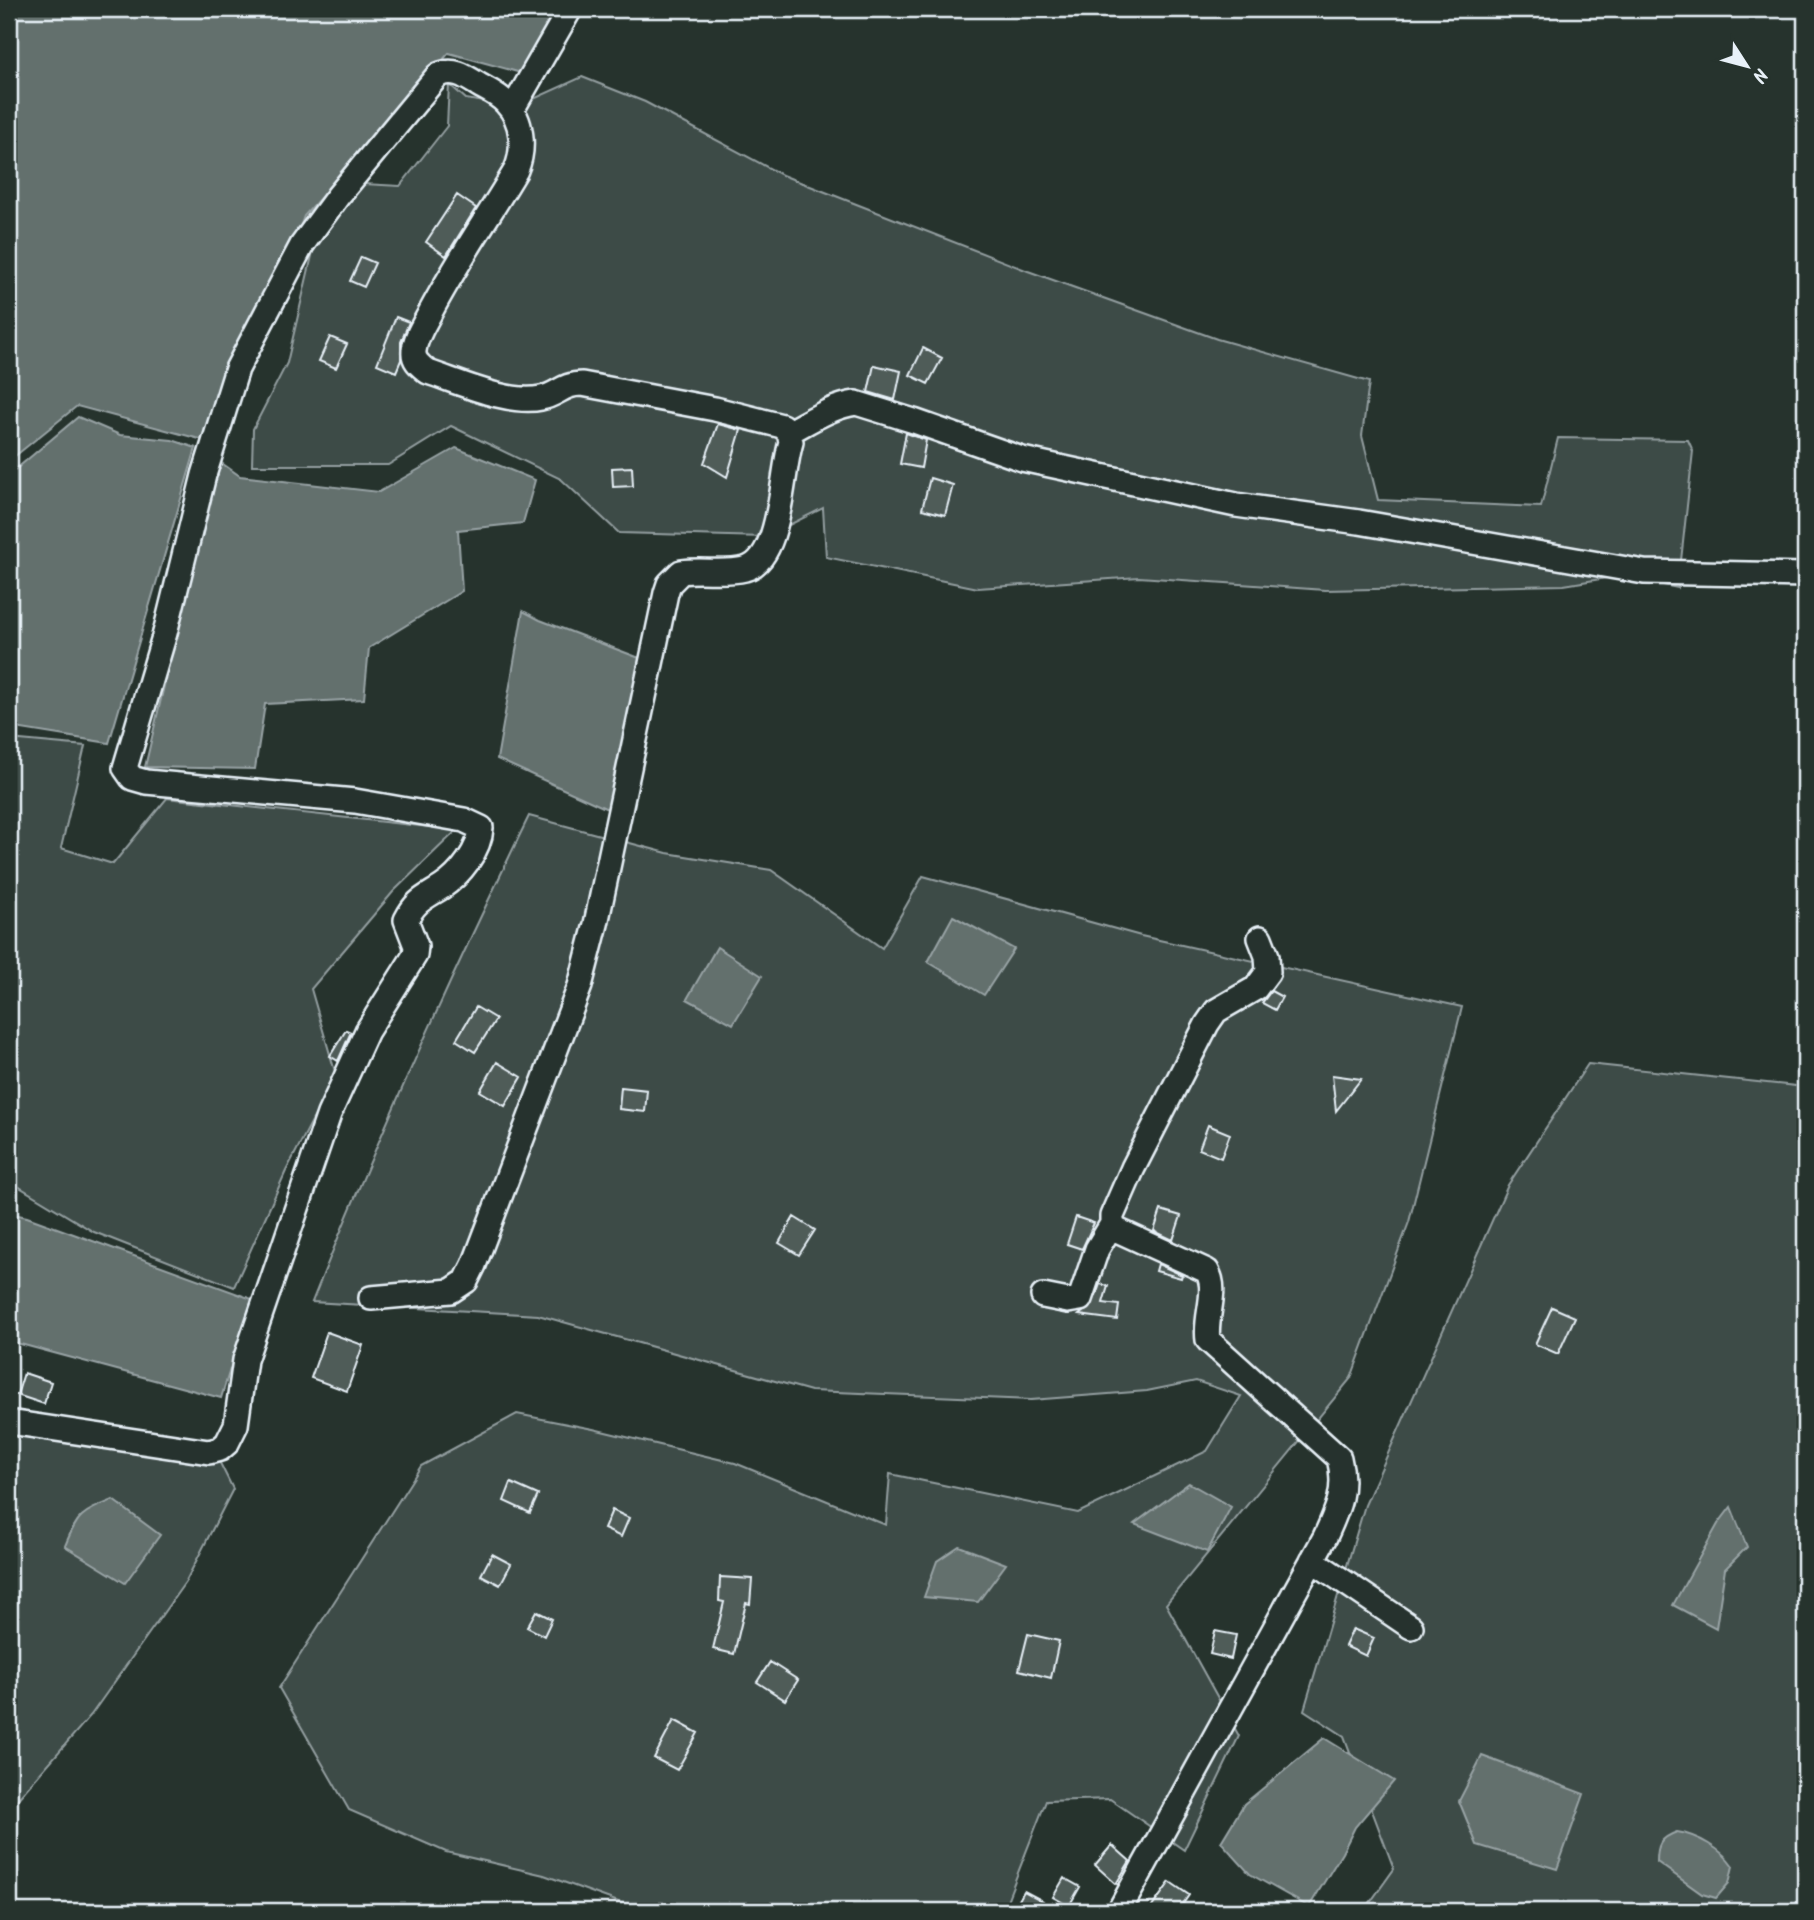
<svg xmlns="http://www.w3.org/2000/svg" width="1814" height="1920" font-family="Kalam,sans-serif">
  <style>
    .green { fill: #3e4b47; stroke: #939ea0; stroke-width: 2 }
    .water { fill: #636f6d; stroke: #98a3a5; stroke-width: 2 }
    .building { fill: #505c59; stroke: #e8f1f8; stroke-width: 2 }
    .lines { fill: none; stroke-linecap: round; stroke-linejoin: round }
    .minor-casing { stroke: #e8f1f8; stroke-width: 28 }
    .minor { stroke: #26332d; stroke-width: 23 }
  </style>
  <rect width="100%" height="100%" fill="#26332d"/>
  <filter id="ink" filterUnits="userSpaceOnUse"><feTurbulence type="fractalNoise" baseFrequency=".0143" numOctaves="2"/><feDisplacementMap in="SourceGraphic" scale="14" xChannelSelector="R" yChannelSelector="G"/><feConvolveMatrix kernelMatrix="1 2 1 2 8 2 1 2 1" color-interpolation-filters="sRGB"/></filter>
  <g filter="url(#ink)">
    <!-- green -->
    <path class="green" d="M 582,77 L 645,102 L 782,175 L 1028,271 L 1217,339 L 1369,382 L 1362,436 L 1378,500 L 1541,507 L 1558,438 L 1688,440 L 1693,451 L 1678,588 L 1619,576 L 1564,585 L 1325,590 L 1139,577 L 978,588 L 826,557 L 823,508 L 765,537 L 619,533 L 561,479 L 451,426 L 388,465 L 252,465 L 253,429 L 287,363 L 314,247 L 364,184 L 400,186 L 447,126 L 449,84 L 466,99 L 516,107 Z
      M 9,739 L 85,746 L 61,848 L 113,864 L 167,798 L 457,830 L 393,892 L 311,989 L 336,1075 L 286,1171 L 234,1287 L 94,1232 L 16,1185 L 9,1184 Z
      M 529,816 L 667,853 L 771,870 L 882,948 L 923,876 L 1141,936 L 1462,1007 L 1409,1222 L 1351,1378 L 1166,1604 L 1239,1736 L 1184,1850 L 1110,1799 L 1046,1801 L 1003,1911 L 643,1911 L 544,1875 L 446,1852 L 349,1810 L 279,1688 L 421,1466 L 517,1414 L 593,1429 L 735,1463 L 886,1525 L 890,1474 L 1078,1513 L 1207,1451 L 1241,1396 L 1196,1381 L 1147,1391 L 1031,1400 L 811,1391 L 538,1315 L 312,1302 C 378,1137 451,976 529,816 Z
      M 1588,1064 L 1805,1087 L 1805,1911 L 1364,1911 L 1394,1869 L 1344,1736 L 1304,1710 L 1365,1505 L 1508,1185 Z
      M 33,1434 L 120,1435 L 208,1439 L 233,1489 L 186,1581 L 91,1715 L 9,1809 L 9,1437 Z"/>
    <!-- water -->
    <path class="water" d="M 9,9 L 582,9 L 543,79 L 449,53 L 304,216 L 222,445 L 77,406 L 9,461 Z
      M 78,417 L 120,435 L 172,440 L 196,448 L 109,743 L 9,727 L 9,475 Z
      M 456,448 L 535,480 L 523,523 L 458,530 L 462,591 L 369,648 L 364,699 L 265,704 L 255,769 L 145,767 L 217,460 L 240,476 L 379,492 Z
      M 523,611 L 540,620 L 642,659 L 614,812 L 497,759 Z
      M 953,916 L 1014,949 L 984,995 L 928,962 Z
      M 717,947 L 762,976 L 733,1024 L 687,999 Z
      M 9,1213 L 27,1217 L 252,1299 L 221,1398 L 9,1341 Z
      M 1189,1483 L 1231,1507 L 1207,1552 L 1134,1524 Z
      M 113,1500 L 160,1535 L 125,1583 L 65,1546 C 78,1514 81,1513 113,1500 Z
      M 1731,1507 L 1747,1547 L 1725,1569 L 1716,1628 L 1673,1605 L 1718,1524 Z
      M 959,1546 L 1006,1564 L 978,1602 L 924,1597 L 937,1561 Z
      M 1324,1738 L 1394,1781 L 1355,1827 L 1342,1853 L 1309,1907 L 1250,1874 L 1221,1842 L 1244,1804 Z
      M 1482,1756 L 1584,1794 L 1557,1869 L 1477,1845 L 1459,1801 Z
      M 1677,1832 C 1697,1835 1722,1849 1733,1866 L 1729,1883 L 1716,1898 L 1702,1894 L 1657,1862 C 1657,1845 1660,1838 1677,1832 Z"/>
    <!-- building -->
    <path class="building" d="M 457,195 L 476,208 L 446,256 L 426,242 Z
      M 361,257 L 375,263 L 364,287 L 350,281 Z
      M 396,317 L 409,322 L 401,342 L 401,360 L 396,372 L 377,364 Z
      M 330,337 L 347,344 L 336,368 L 319,361 Z
      M 923,348 L 942,358 L 928,384 L 910,375 Z
      M 874,365 L 901,371 L 895,400 L 868,392 Z
      M 718,424 L 741,430 L 727,477 L 704,463 Z
      M 906,433 L 926,440 L 921,468 L 900,464 Z
      M 632,467 L 633,486 L 613,487 L 612,468 Z
      M 930,478 L 953,485 L 945,515 L 922,509 Z
      M 1271,991 L 1282,997 L 1275,1010 L 1262,1003 Z
      M 476,1007 L 496,1019 L 475,1052 L 456,1040 Z
      M 346,1030 L 351,1032 L 338,1061 L 330,1056 Z
      M 497,1062 L 522,1077 L 505,1106 L 480,1091 Z
      M 1332,1075 L 1361,1079 L 1336,1111 Z
      M 621,1087 L 647,1090 L 645,1112 L 619,1109 Z
      M 1208,1125 L 1230,1134 L 1221,1158 L 1199,1149 Z
      M 1161,1210 L 1181,1216 L 1173,1240 L 1154,1231 Z
      M 794,1217 L 815,1230 L 799,1255 L 779,1243 Z
      M 1076,1217 L 1094,1223 L 1082,1249 L 1067,1244 Z
      M 1158,1264 L 1182,1275 L 1181,1278 L 1156,1271 Z
      M 1100,1284 L 1108,1286 L 1103,1303 L 1119,1305 L 1117,1320 L 1079,1315 L 1093,1304 Z
      M 1552,1307 L 1575,1317 L 1558,1354 L 1535,1344 Z
      M 327,1332 L 363,1345 L 347,1391 L 311,1378 Z
      M 24,1373 L 51,1382 L 44,1404 L 17,1395 Z
      M 511,1483 L 538,1495 L 530,1513 L 504,1501 Z
      M 612,1510 L 629,1518 L 621,1537 L 604,1529 Z
      M 492,1554 L 511,1564 L 500,1585 L 481,1575 Z
      M 720,1577 L 752,1579 L 750,1604 L 746,1603 L 734,1654 L 713,1649 L 724,1602 L 719,1601 Z
      M 536,1611 L 552,1619 L 544,1636 L 527,1627 Z
      M 1353,1629 L 1374,1638 L 1366,1656 L 1345,1646 Z
      M 1215,1631 L 1236,1635 L 1231,1659 L 1210,1654 Z
      M 1028,1634 L 1059,1641 L 1051,1678 L 1019,1670 Z
      M 770,1662 L 798,1680 L 785,1700 L 757,1682 Z
      M 674,1720 L 698,1733 L 677,1770 L 654,1758 Z
      M 1112,1845 L 1130,1861 L 1116,1884 L 1095,1865 Z
      M 1064,1878 L 1080,1887 L 1069,1906 L 1053,1897 Z
      M 1170,1882 L 1189,1895 L 1178,1911 L 1149,1911 Z
      M 1024,1891 L 1043,1901 L 1038,1911 L 1013,1911 Z"/>
    <g class="lines">
      <!-- minor casing -->
      <g class="minor-casing">
        <path id="minor" d="M 512,110 L 570,9
          M 789,432 C 810,421 832,406 856,403 L 914,421 L 1022,459 L 1236,505 L 1359,522 L 1644,572 L 1805,575
          M 1043,1296 L 1068,1301 L 1080,1299 L 1097,1249 L 1112,1224
          M 9,1422 L 209,1452 L 220,1449 L 227,1443 L 236,1425 L 245,1360 L 329,1114 L 367,1031 L 415,955 L 416,946 L 406,920 C 416,900 425,898 442,887 C 460,875 480,850 481,828 L 464,820 L 355,801 L 146,782 L 132,778 L 125,768 L 165,633 L 204,475 L 237,369 L 302,245 L 338,196 L 438,75 C 454,68 465,76 479,85 C 488,90 499,95 506,103 C 523,120 525,149 516,170 C 488,217 457,262 431,311 C 425,323 415,337 414,351 C 413,361 421,366 428,372 C 459,382 509,405 541,398 C 558,395 562,384 582,384 L 715,409 L 782,426 L 789,432 L 791,442 C 781,474 782,559 745,569 C 724,574 702,569 681,572 L 669,584 L 666,593 L 596,924 L 580,986 L 474,1265 L 466,1281 L 451,1291 L 371,1298
          M 1312,1560 L 1411,1627
          M 1119,1911 L 1325,1537 C 1338,1509 1347,1489 1339,1458 L 1208,1340 C 1204,1317 1219,1291 1207,1271 L 1117,1230 L 1112,1224 L 1112,1216 L 1133,1168 L 1207,1024 L 1216,1011 L 1256,988 L 1268,972 L 1267,956 L 1260,938"/>
      </g>
      <!-- minor -->
      <use href="#minor" class="minor"/>
    </g>
  </g>
  <!-- margin -->
  <rect width="1814" height="1920" fill="none" stroke="#26332d" stroke-width="35"/>
  <rect x="18" y="18" width="1779" height="1885" fill="none" stroke="#e8f1f8" stroke-width="2.5" filter="url(#ink)"/>
  <!-- north arrow -->
  <g transform="translate(1747 66) rotate(126)" stroke="#26332d" stroke-width="5" paint-order="stroke">
  <path d="M0-5L12 26L0 18L-12 26Z" fill="#e8f1f8"/>
  <text y="-10" font-size="19" font-weight="bold" text-anchor="middle" fill="#e8f1f8">N</text>
  </g>
</svg>
